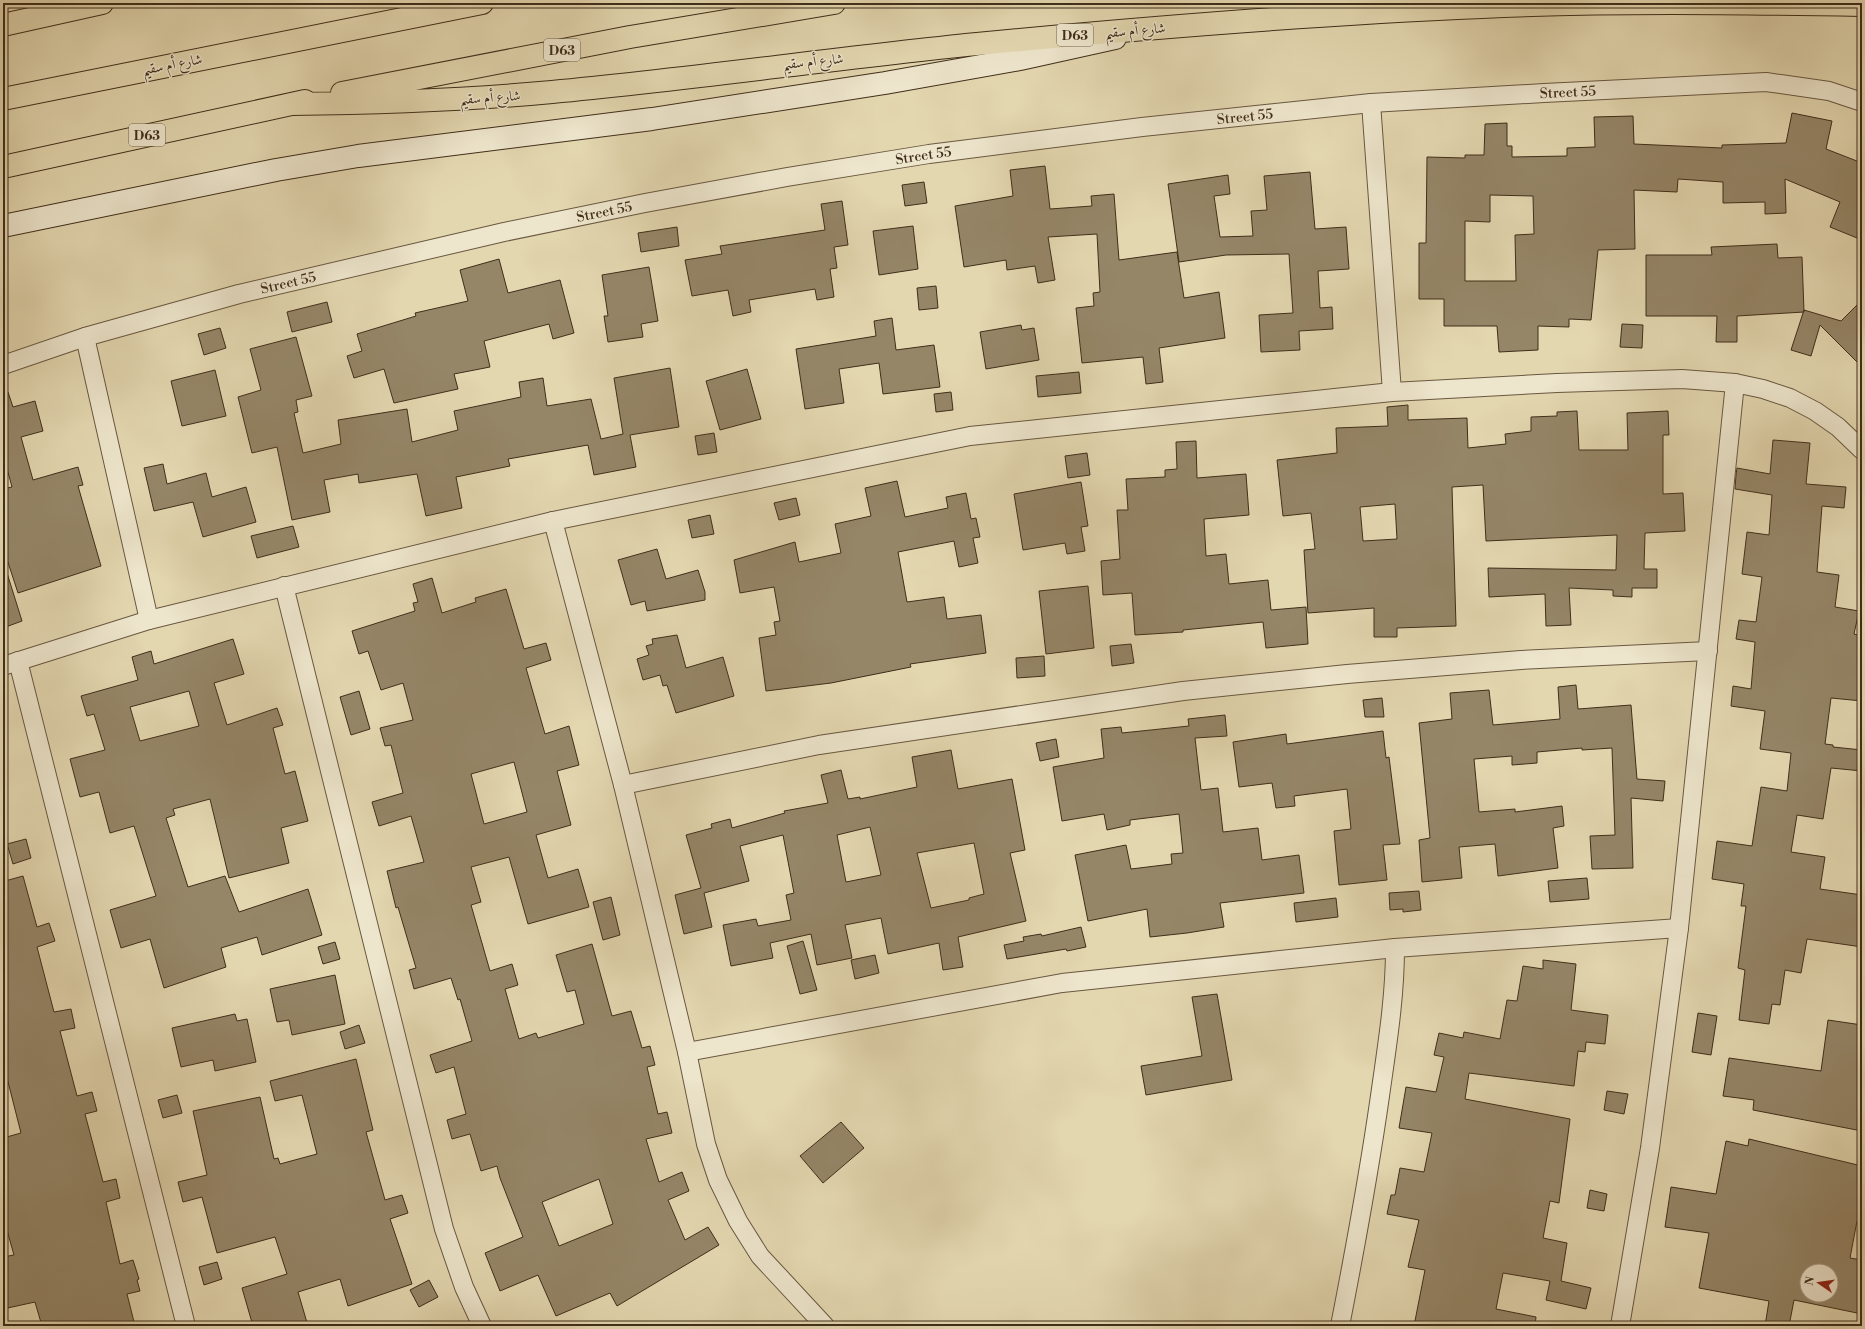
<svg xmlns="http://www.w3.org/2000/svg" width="1865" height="1329" font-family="'Libre Bodoni',Amiri,serif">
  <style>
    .building { fill: #958668; stroke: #402e1a; fill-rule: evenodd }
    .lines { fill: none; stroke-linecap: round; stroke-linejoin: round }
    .minor-casing { stroke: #695840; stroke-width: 20 }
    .secondary-casing { stroke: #402e1a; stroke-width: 24 }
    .primary-casing { stroke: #402e1a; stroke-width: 24 }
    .minor { stroke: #ede5cc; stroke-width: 18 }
    .secondary { stroke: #ede5cc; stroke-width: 22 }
    .primary { stroke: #e3d7b0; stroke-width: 22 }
    .labels { text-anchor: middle; stroke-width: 3; stroke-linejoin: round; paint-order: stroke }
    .shield { fill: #ede5cc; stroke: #74654f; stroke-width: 1 }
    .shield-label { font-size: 13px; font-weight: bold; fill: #402e1a }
    .street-label { font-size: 14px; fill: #402e1a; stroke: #ede5cc }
  </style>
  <rect width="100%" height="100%" fill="#e3d7b0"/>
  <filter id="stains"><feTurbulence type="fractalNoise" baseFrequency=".005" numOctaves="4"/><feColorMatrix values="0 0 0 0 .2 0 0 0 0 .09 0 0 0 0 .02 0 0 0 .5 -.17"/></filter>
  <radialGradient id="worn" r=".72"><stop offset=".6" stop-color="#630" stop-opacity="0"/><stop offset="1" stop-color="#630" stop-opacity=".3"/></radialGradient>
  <!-- building -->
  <path class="building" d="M 1792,113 L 1832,121 L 1826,149 L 1862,163 L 1862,240 L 1830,227 L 1840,202 L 1785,179 L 1786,213 L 1765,214 L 1765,202 L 1723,203 L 1723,182 L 1678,179 L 1677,192 L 1634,190 L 1635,249 L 1598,250 L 1591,320 L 1569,319 L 1569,327 L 1538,326 L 1538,350 L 1499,352 L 1497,326 L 1444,326 L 1444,299 L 1419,299 L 1419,243 L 1426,243 L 1427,157 L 1465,158 L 1465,155 L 1484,155 L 1485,124 L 1507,123 L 1507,146 L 1512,146 L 1512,157 L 1567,156 L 1567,148 L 1595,147 L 1594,117 L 1633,116 L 1634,144 L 1722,148 L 1722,145 L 1786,143 ZM 1490,195 L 1533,196 L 1534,234 L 1515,235 L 1516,281 L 1465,281 L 1465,221 L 1490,222 Z
    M 1045,166 L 1050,209 L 1092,206 L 1091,196 L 1114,194 L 1119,260 L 1177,252 L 1184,298 L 1219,292 L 1225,338 L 1159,348 L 1163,382 L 1146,384 L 1143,357 L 1082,363 L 1076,308 L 1094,306 L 1093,293 L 1100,292 L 1097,234 L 1048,237 L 1055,280 L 1038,283 L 1035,266 L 1007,270 L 1006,260 L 964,267 L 955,206 L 1013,196 L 1010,170 Z
    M 1310,172 L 1315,229 L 1346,227 L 1349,269 L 1318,271 L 1320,308 L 1332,307 L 1333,329 L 1299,331 L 1300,350 L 1261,352 L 1259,315 L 1293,313 L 1289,254 L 1226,255 L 1179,262 L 1168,184 L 1228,175 L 1230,194 L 1214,196 L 1220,237 L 1253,236 L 1251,211 L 1267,210 L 1264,176 Z
    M 924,182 L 927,203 L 905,206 L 902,185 Z
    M 842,201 L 848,245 L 834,247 L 837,268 L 830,269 L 834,297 L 817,300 L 815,289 L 749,300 L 751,312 L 733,316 L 728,290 L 692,296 L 685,260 L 722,254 L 720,246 L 825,230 L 821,204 Z
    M 913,226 L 918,269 L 879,275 L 873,231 Z
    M 677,227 L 679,246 L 641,252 L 638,233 Z
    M 1777,244 L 1778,258 L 1802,257 L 1804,312 L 1737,316 L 1737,342 L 1716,342 L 1717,316 L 1646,316 L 1646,255 L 1712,255 L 1711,247 Z
    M 499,259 L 508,293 L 560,280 L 574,333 L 553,339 L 549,324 L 484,341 L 490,367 L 454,374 L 458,389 L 394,403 L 384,369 L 354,378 L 347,356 L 362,351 L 357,334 L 416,316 L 415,313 L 468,301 L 460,270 Z
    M 649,267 L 658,321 L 641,324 L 643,337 L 608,342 L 604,316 L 608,316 L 602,275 Z
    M 936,286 L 938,308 L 919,310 L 917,288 Z
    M 1862,300 L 1862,367 L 1820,325 L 1811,356 L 1791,350 L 1804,310 L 1841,321 Z
    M 327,302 L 332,322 L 292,332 L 287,312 Z
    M 892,318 L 896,350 L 934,345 L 940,387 L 883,394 L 879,363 L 839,369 L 844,403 L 805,409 L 796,349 L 876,336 L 874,321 Z
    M 1622,324 L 1643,325 L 1642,348 L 1620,347 Z
    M 1021,325 L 1022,330 L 1034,328 L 1039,360 L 986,369 L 980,332 Z
    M 220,328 L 226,348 L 204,355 L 198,334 Z
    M 296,337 L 312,396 L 296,400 L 298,412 L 294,413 L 303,453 L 341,444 L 338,420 L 407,409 L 412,442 L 458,430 L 454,411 L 521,397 L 519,382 L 543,378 L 547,406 L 591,399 L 601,439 L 623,434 L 614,378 L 670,368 L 679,427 L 630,435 L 636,467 L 594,475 L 588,445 L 508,459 L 510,466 L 456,477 L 462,508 L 426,516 L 417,474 L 359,483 L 358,474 L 324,480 L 330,512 L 292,520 L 277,447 L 252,453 L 238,397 L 261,390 L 250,349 Z
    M 747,369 L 761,419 L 720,430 L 706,381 Z
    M 215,370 L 226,416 L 182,426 L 171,381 Z
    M 1079,372 L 1081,393 L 1038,397 L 1036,376 Z
    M 3,392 L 8,392 L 13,407 L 35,401 L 43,431 L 21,437 L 33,480 L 78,467 L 83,485 L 78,486 L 101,566 L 18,593 L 3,547 L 3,489 L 12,487 L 3,454 Z
    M 951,392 L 953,410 L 936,412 L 934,394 Z
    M 1408,405 L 1408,420 L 1467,418 L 1468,448 L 1506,444 L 1505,434 L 1531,431 L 1531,417 L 1557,416 L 1557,412 L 1577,411 L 1579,450 L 1628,450 L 1627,413 L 1668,411 L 1669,435 L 1663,435 L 1663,494 L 1683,493 L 1685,531 L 1645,533 L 1644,569 L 1657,569 L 1657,588 L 1632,588 L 1632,597 L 1613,596 L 1613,590 L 1569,588 L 1571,625 L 1546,626 L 1545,594 L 1489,597 L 1488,568 L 1616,570 L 1617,535 L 1486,541 L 1483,485 L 1452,487 L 1456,626 L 1397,628 L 1397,637 L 1374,637 L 1374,608 L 1308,613 L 1304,550 L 1315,549 L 1311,513 L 1283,516 L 1277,460 L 1337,453 L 1336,428 L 1388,426 L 1387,407 ZM 1395,504 L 1397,539 L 1363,541 L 1360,507 Z
    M 714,433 L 717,452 L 698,455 L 695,436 Z
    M 1773,440 L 1810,443 L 1806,484 L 1846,487 L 1844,508 L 1822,506 L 1817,572 L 1839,575 L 1835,607 L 1859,611 L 1854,634 L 1862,636 L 1862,664 L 1859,682 L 1862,682 L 1862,701 L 1831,698 L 1825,744 L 1833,745 L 1833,747 L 1862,750 L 1862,771 L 1831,768 L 1823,819 L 1797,815 L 1791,852 L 1825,857 L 1820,889 L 1862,895 L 1862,947 L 1807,939 L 1801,973 L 1785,970 L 1780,1005 L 1772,1004 L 1769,1024 L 1739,1020 L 1745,970 L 1738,968 L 1746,906 L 1741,906 L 1744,884 L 1712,879 L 1717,841 L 1752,846 L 1761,787 L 1787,791 L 1791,753 L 1760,749 L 1765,711 L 1731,706 L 1733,686 L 1751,689 L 1755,642 L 1736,639 L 1739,620 L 1756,622 L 1762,577 L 1742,574 L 1747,532 L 1769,535 L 1772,495 L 1735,489 L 1736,475 L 1737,468 L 1770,474 Z
    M 1196,441 L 1197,478 L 1246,474 L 1249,515 L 1204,519 L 1206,556 L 1226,554 L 1229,584 L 1268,580 L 1271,610 L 1306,607 L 1308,644 L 1266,648 L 1263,622 L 1183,630 L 1183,632 L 1135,635 L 1132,593 L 1103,595 L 1101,561 L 1120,559 L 1117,510 L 1128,510 L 1126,479 L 1165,477 L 1165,470 L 1177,469 L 1176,442 Z
    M 1087,453 L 1090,475 L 1068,478 L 1065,456 Z
    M 163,464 L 167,484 L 206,473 L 212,497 L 246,487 L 256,522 L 203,537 L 193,502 L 154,511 L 144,468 Z
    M 897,481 L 905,517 L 948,508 L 946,497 L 966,493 L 971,519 L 976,518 L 980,537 L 973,538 L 978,563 L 959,567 L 954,541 L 898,552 L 907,602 L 944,597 L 947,619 L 981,615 L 986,653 L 910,664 L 911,667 L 831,683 L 766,691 L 759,638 L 776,635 L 774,622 L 780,621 L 774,587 L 740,593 L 734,560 L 795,542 L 799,562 L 841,553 L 835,524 L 871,516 L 865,488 Z
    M 1081,482 L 1088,526 L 1081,527 L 1085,551 L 1067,554 L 1065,543 L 1023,550 L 1014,494 Z
    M 796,498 L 800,515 L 779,520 L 774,503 Z
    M 710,515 L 714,534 L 692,538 L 688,520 Z
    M 293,526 L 299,547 L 257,558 L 251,536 Z
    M 657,549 L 666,579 L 698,570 L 705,592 L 705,600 L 647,611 L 645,601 L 631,605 L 618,560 Z
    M 7,573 L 22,621 L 3,628 L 3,574 Z
    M 432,578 L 442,613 L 476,602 L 475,598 L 506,589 L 524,649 L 546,643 L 551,660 L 526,668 L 545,734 L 569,726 L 579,765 L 557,771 L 571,825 L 536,835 L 548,878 L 578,869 L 589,907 L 528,924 L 509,857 L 471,867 L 481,902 L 471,905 L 490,971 L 512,964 L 518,985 L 505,989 L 519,1039 L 536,1033 L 538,1038 L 584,1024 L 575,990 L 567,992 L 556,955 L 592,944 L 612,1016 L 631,1011 L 642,1048 L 650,1046 L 655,1065 L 647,1067 L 658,1114 L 667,1112 L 672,1133 L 646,1139 L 659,1182 L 682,1172 L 689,1191 L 668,1200 L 685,1240 L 708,1227 L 719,1245 L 617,1306 L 610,1293 L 556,1316 L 538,1275 L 500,1291 L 485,1253 L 523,1237 L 500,1178 L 497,1166 L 481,1171 L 470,1134 L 452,1139 L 447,1120 L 466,1114 L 454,1067 L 436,1073 L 430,1055 L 472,1041 L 460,999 L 458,1000 L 451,978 L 414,989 L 409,970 L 416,968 L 398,907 L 396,908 L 387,871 L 424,862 L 411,816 L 379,826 L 372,802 L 403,793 L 391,745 L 385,746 L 380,728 L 413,720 L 403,683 L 381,690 L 368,651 L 359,654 L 352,631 L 415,611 L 413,603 L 418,602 L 413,584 ZM 514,762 L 527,812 L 484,824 L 471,774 ZM 599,1179 L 613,1224 L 559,1246 L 542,1202 Z
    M 1088,586 L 1094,648 L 1046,654 L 1039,591 Z
    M 677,635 L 686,668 L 723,657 L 734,696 L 676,713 L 667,685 L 663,686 L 660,675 L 643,680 L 637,659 L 649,655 L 646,646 L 653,644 L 652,639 Z
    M 233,639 L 244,674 L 214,683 L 227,725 L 277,708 L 283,725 L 273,728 L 285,774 L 295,771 L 308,821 L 281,828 L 289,863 L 229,878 L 210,799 L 173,809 L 175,815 L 166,818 L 188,887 L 225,876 L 239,912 L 308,889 L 322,935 L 262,955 L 257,937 L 221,948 L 226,967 L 164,988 L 150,939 L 121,948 L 110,910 L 156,896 L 134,826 L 110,833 L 99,792 L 80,797 L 70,759 L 105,750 L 94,714 L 87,716 L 81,696 L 138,680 L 132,657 L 151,651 L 154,664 ZM 189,691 L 199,726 L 140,741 L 130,707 Z
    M 1131,644 L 1134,663 L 1112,666 L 1110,646 Z
    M 1044,656 L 1045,676 L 1017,678 L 1016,658 Z
    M 1576,685 L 1578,709 L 1631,705 L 1637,779 L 1665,781 L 1663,801 L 1631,798 L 1633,868 L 1592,869 L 1590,836 L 1615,835 L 1612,748 L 1582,750 L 1582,748 L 1537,752 L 1537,763 L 1512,765 L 1512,756 L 1474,759 L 1479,812 L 1515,809 L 1515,812 L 1562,806 L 1564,826 L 1553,828 L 1558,868 L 1498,876 L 1495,844 L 1459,847 L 1462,878 L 1422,882 L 1419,840 L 1430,838 L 1419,723 L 1452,719 L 1450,693 L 1489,690 L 1493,725 L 1560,719 L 1558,687 Z
    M 359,691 L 370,729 L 351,735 L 340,697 Z
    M 1382,698 L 1384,717 L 1365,717 L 1363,700 Z
    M 1225,715 L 1227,736 L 1195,738 L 1201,790 L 1218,788 L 1223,832 L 1258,828 L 1262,860 L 1299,855 L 1304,893 L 1220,903 L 1224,927 L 1187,933 L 1150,937 L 1147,909 L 1088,921 L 1075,855 L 1126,845 L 1131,869 L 1172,864 L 1171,854 L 1183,853 L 1179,814 L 1130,820 L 1130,825 L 1107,830 L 1104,814 L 1062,821 L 1053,767 L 1104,758 L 1101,729 L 1121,727 L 1122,733 L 1189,726 L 1188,719 Z
    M 1383,731 L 1386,758 L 1389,757 L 1400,844 L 1383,845 L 1387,880 L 1339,885 L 1334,831 L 1351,829 L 1347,789 L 1294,796 L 1295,806 L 1276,808 L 1272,783 L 1239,787 L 1233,742 L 1286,734 L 1287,744 Z
    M 1056,739 L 1059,757 L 1040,761 L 1036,743 Z
    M 951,750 L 958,789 L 1012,779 L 1025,850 L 1010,853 L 1026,921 L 958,937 L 963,967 L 943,970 L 939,943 L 888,954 L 881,918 L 845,925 L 852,958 L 817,965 L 811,934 L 770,943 L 773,958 L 731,966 L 723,925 L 756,919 L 758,926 L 791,920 L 786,895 L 794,893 L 783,835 L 740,846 L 749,881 L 704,893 L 712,927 L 684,934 L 675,895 L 701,888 L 686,835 L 712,828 L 711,824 L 730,819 L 732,828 L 785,813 L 784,811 L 828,803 L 821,775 L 841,770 L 848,799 L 860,797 L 860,799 L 917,787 L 912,757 ZM 870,827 L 881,875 L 846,882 L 837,835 ZM 974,843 L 984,894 L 969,898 L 969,900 L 931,908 L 917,853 Z
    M 26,839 L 31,858 L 13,864 L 7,844 Z
    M 23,876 L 37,927 L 49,923 L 55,941 L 37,947 L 54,1012 L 71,1009 L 75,1028 L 60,1031 L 77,1096 L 92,1092 L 97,1111 L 85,1114 L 103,1182 L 116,1179 L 120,1198 L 106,1202 L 120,1264 L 133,1260 L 139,1279 L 137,1280 L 140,1291 L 127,1294 L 135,1326 L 42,1326 L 35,1302 L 3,1309 L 3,1257 L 14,1255 L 3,1216 L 3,1138 L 21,1133 L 3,1062 L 3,890 L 7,889 L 5,881 Z
    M 1587,878 L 1589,899 L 1550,902 L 1548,881 Z
    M 1419,891 L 1421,910 L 1403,912 L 1403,909 L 1390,910 L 1389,893 Z
    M 611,897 L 620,935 L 603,940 L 593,902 Z
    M 1336,898 L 1338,917 L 1296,922 L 1294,903 Z
    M 1081,927 L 1086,947 L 1067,951 L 1066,949 L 1007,959 L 1004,945 L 1024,941 L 1023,937 L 1041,934 L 1042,936 Z
    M 803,941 L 817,990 L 800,994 L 787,946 Z
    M 335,942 L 340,959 L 323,964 L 318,947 Z
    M 875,955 L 879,973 L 855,979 L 851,960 Z
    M 1543,960 L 1576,964 L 1571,1010 L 1608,1015 L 1605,1044 L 1586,1042 L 1585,1052 L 1578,1051 L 1574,1086 L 1469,1073 L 1465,1099 L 1570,1119 L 1559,1203 L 1550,1201 L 1543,1238 L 1567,1243 L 1561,1281 L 1591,1288 L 1586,1309 L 1546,1300 L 1550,1281 L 1503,1273 L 1496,1309 L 1536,1317 L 1535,1326 L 1414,1326 L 1425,1270 L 1408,1267 L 1419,1220 L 1387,1214 L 1391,1195 L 1395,1195 L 1400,1168 L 1424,1172 L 1432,1133 L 1399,1128 L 1406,1087 L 1436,1092 L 1444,1057 L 1434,1055 L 1439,1033 L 1463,1038 L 1464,1032 L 1500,1039 L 1507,1000 L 1517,1001 L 1523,966 L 1543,969 Z
    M 335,975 L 345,1024 L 292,1035 L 289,1020 L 277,1022 L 270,989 Z
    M 1217,994 L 1232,1080 L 1146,1095 L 1141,1066 L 1202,1056 L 1192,997 Z
    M 1698,1013 L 1717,1016 L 1711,1055 L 1692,1052 Z
    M 235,1014 L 237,1021 L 247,1019 L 256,1062 L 215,1071 L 213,1060 L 181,1067 L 172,1028 Z
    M 1828,1020 L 1862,1025 L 1862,1131 L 1753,1110 L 1754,1100 L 1723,1096 L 1729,1058 L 1821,1071 Z
    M 359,1025 L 365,1043 L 345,1049 L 340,1032 Z
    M 356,1059 L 373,1130 L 366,1132 L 385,1200 L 402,1195 L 408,1213 L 390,1219 L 412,1284 L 348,1306 L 340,1279 L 298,1292 L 308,1326 L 253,1326 L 242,1288 L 287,1274 L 275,1237 L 217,1253 L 202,1197 L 183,1202 L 178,1182 L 207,1175 L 193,1111 L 260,1097 L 274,1159 L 278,1158 L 280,1164 L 317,1154 L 302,1095 L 275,1101 L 270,1081 Z
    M 1607,1091 L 1628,1094 L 1624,1114 L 1604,1110 Z
    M 177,1095 L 182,1113 L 163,1118 L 158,1100 Z
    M 841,1122 L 864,1148 L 823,1183 L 800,1156 Z
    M 1749,1139 L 1862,1166 L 1862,1186 L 1858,1202 L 1862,1203 L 1862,1209 L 1859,1221 L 1857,1221 L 1850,1258 L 1862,1260 L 1862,1314 L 1794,1300 L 1789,1326 L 1765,1326 L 1769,1301 L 1699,1288 L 1709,1233 L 1665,1227 L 1671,1187 L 1716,1194 L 1726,1141 L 1748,1146 ZM 1807,1271 L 1831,1271 L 1831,1295 L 1807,1295 Z
    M 1590,1190 L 1607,1194 L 1604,1211 L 1587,1208 Z
    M 217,1262 L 222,1279 L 204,1285 L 199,1267 Z
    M 429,1280 L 438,1297 L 419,1307 L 410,1290 Z"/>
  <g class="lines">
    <!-- minor casing -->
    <g class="minor-casing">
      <g id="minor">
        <path d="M 1371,103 L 1392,392"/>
        <path d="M 85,337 L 149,620"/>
        <path id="s1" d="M 3,365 L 85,337 L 239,294 L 504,232 L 645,203 L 787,177 L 929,154 L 1142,127 L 1371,103 L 1544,93 L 1766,82 L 1829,91 L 1862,102"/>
        <path d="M 553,521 L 623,785 L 687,1052 L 706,1144 L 718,1180 L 738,1221 L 760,1256 L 825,1326"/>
        <path d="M 284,586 L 444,1229 L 464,1287 L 482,1326"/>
        <path d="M 18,661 L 186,1326"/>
        <path d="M 3,666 L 149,620 L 553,521 L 970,436 L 1392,392 L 1557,383 L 1682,379 L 1735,383 L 1763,389 L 1790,398 L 1815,411 L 1838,427 L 1862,450"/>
        <path d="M 623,785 L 819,745 L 1183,691 L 1347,674 L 1521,660 L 1708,651"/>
        <path d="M 687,1052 L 1062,983 L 1395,948 L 1679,928"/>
        <path d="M 1340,1326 C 1355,1249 1369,1173 1380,1096 C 1387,1046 1395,998 1395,948"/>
        <path d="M 1620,1326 L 1650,1148 L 1679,928 L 1735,383"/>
      </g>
    </g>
    <!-- secondary casing -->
    <g class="secondary-casing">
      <path id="secondary" d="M 3,226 L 276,170 L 358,156 L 652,119 L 885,83 L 1020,59 L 1115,38"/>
    </g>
    <!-- primary casing -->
    <g class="primary-casing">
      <path id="primary" d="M 3,25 L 102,3
        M 342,93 L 630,37 L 834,3
        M 3,99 L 482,3
        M 291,104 C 378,103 465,100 552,92 C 694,79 835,58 977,44 C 1145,28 1313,14 1482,7 C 1608,1 1736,3 1862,5
        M 3,167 L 305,101"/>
    </g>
    <!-- minor -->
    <use href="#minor" class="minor"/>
    <!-- secondary -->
    <use href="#secondary" class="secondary"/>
    <!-- primary -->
    <use href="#primary" class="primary"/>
  </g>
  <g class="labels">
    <!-- shield labels -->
    <g class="shield">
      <rect x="1057" y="24" width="36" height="22" rx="3"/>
      <rect x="544" y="39" width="36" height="22" rx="3"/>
      <rect x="129" y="124" width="36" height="22" rx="3"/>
    </g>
    <g class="shield-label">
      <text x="1075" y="40">D63</text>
      <text x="562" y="55">D63</text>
      <text x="147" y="140">D63</text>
    </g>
    <!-- street labels -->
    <g class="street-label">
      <text transform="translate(1135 30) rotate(-5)" y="5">شارع أم سقيم</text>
      <text transform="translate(813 61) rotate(-6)" y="5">شارع أم سقيم</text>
      <text transform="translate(172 64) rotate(-11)" y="5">شارع أم سقيم</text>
      <text dy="5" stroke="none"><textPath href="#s1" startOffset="1593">Street 55</textPath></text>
      <text transform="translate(490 97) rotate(-4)" y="5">شارع أم سقيم</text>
      <text dy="5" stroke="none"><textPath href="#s1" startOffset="1269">Street 55</textPath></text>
      <text dy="5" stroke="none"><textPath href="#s1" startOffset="945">Street 55</textPath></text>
      <text dy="5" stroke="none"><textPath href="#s1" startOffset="621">Street 55</textPath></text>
      <text dy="5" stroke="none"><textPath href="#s1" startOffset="297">Street 55</textPath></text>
    </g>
  </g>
  <!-- margin -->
  <rect width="1865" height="1329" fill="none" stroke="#e3d7b0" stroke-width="16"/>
  <rect x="4" y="4" width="1857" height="1321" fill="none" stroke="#402e1a" stroke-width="2"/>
  <rect x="8" y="8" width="1849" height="1313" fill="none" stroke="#402e1a"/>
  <!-- north arrow -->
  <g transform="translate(1819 1283) rotate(283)"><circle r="19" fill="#ede5cc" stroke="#a89c85"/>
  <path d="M0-3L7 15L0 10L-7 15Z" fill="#8f2418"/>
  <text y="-6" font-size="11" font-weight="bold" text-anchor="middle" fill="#402e1a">N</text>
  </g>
  <rect width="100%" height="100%" filter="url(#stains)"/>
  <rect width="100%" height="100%" fill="url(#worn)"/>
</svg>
